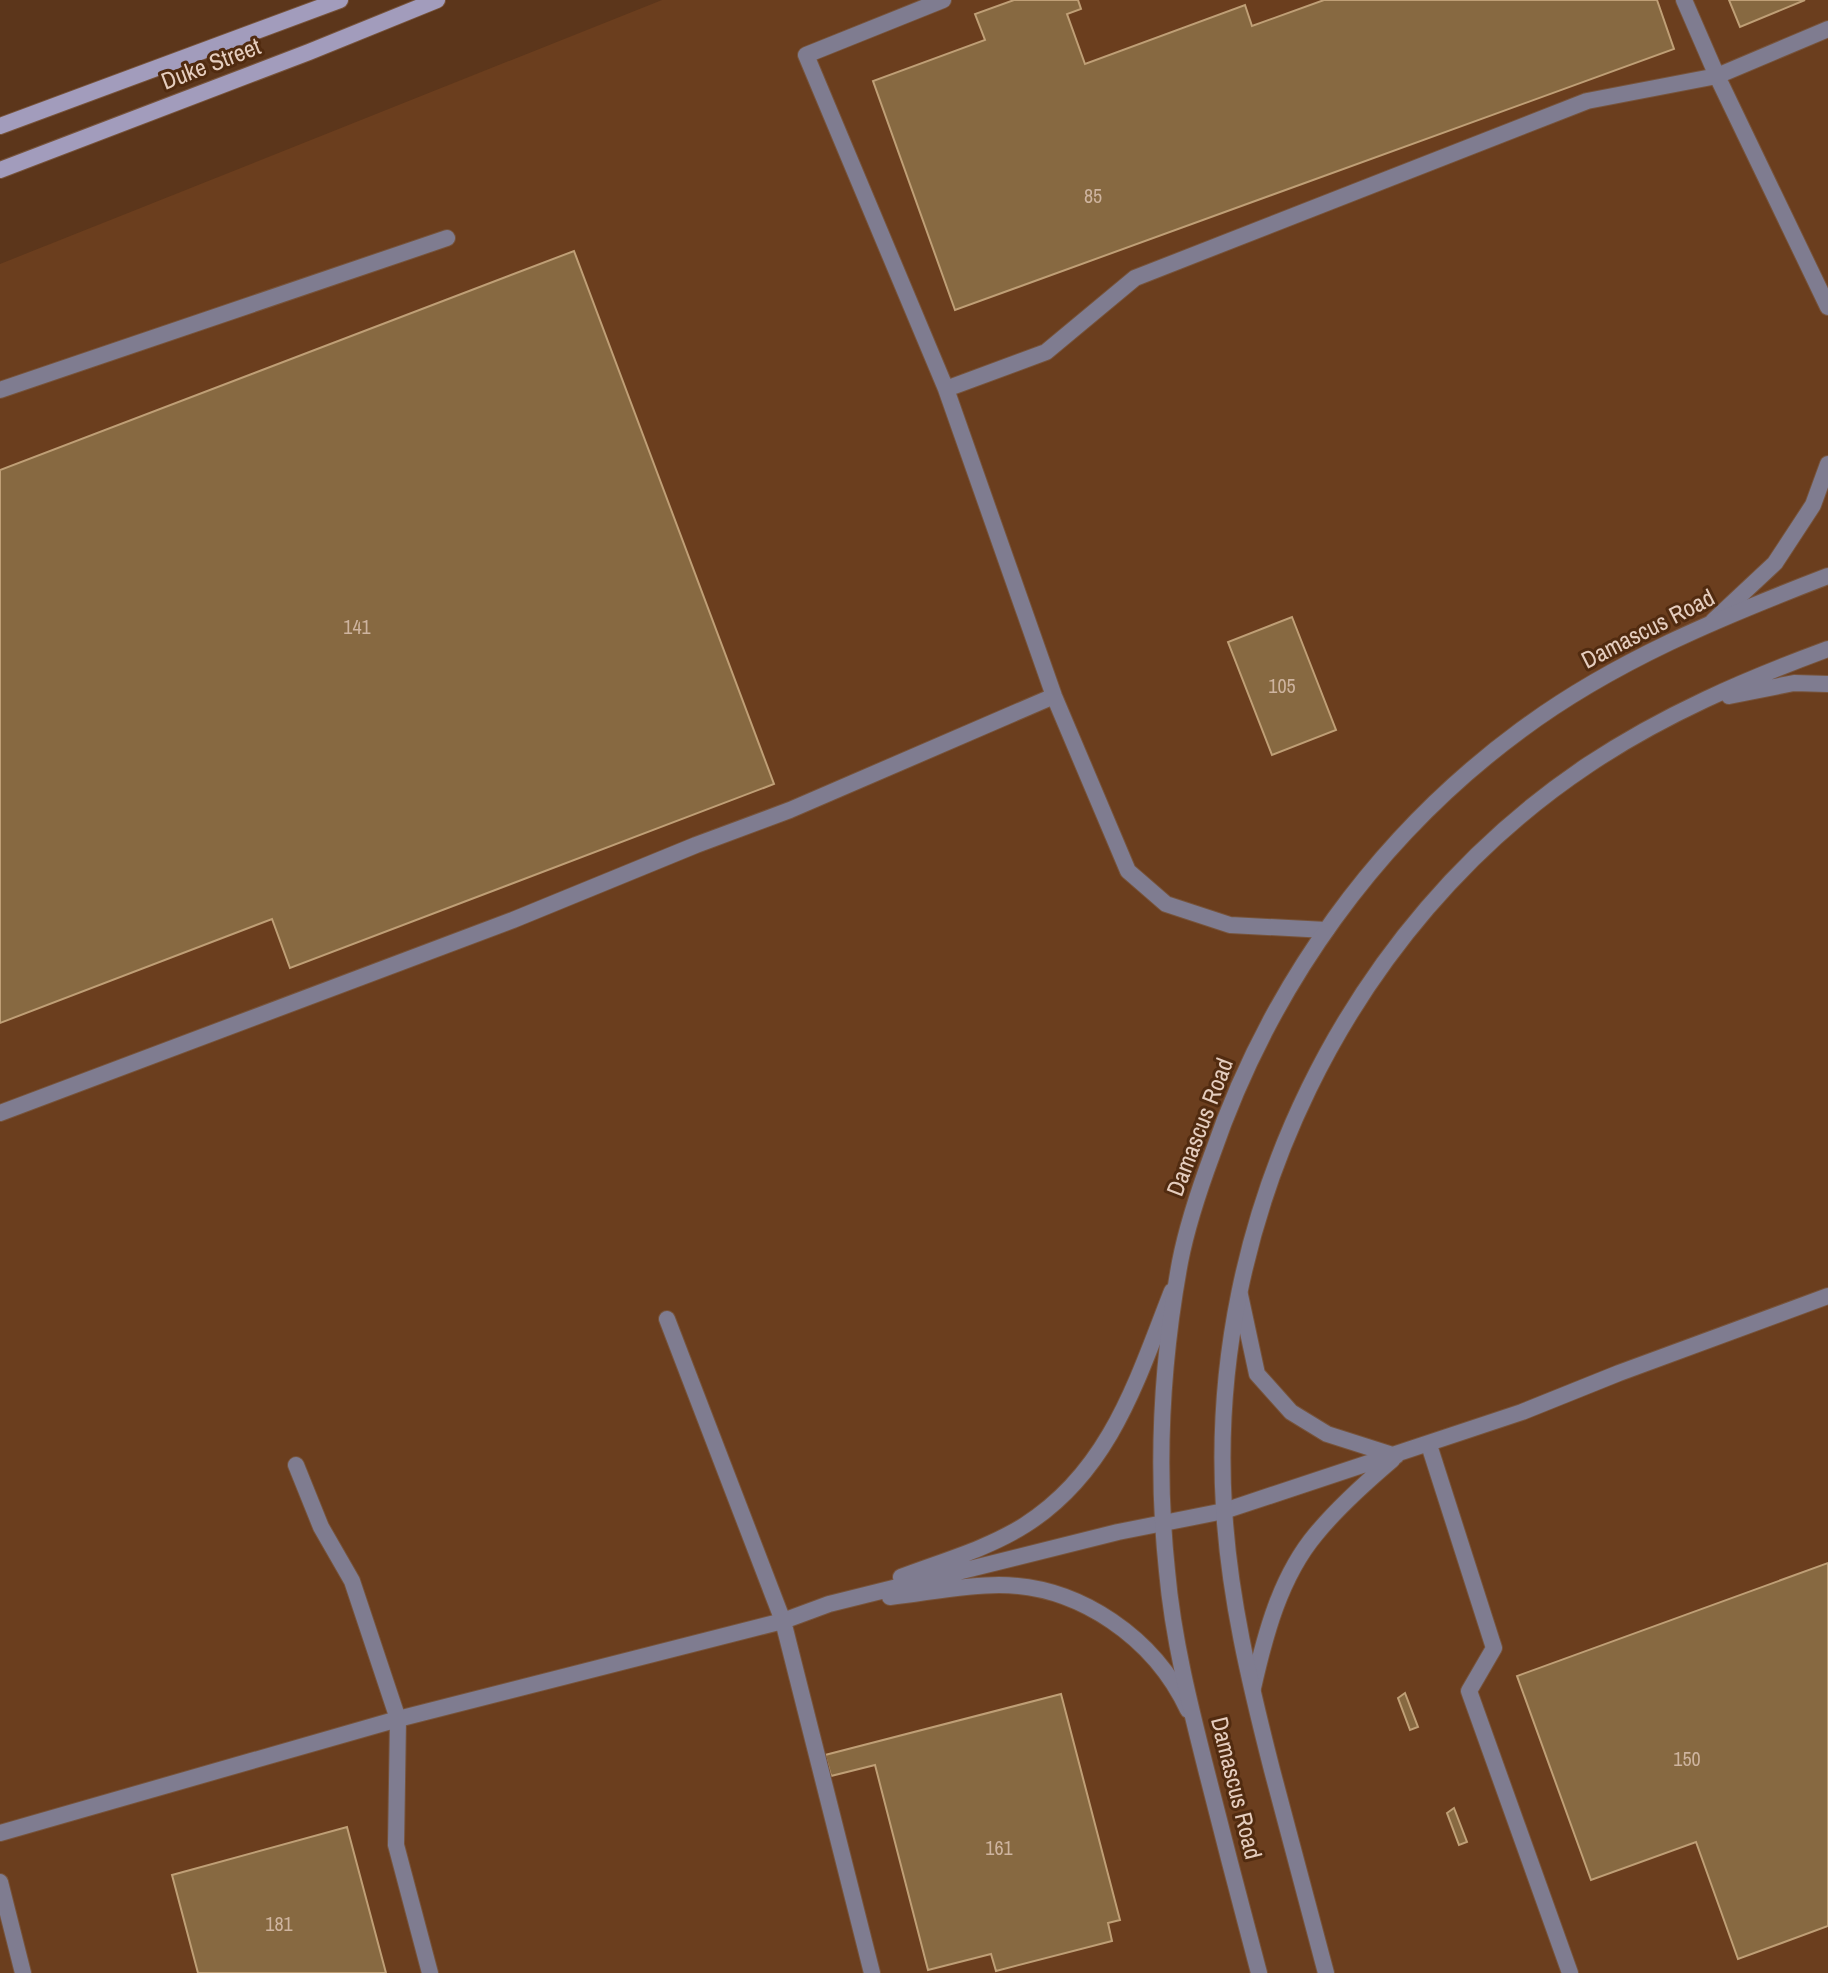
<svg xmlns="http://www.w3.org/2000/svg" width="1828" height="1973" font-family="'Archivo Narrow',sans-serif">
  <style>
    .built { fill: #6b3e1e }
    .building { fill: #876941; stroke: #bf9f76; stroke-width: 2 }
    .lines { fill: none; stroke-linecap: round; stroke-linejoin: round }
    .service-casing { stroke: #77543c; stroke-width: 18 }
    .minor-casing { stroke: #77543c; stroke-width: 18 }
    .secondary-casing { stroke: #77543c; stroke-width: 18 }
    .service { stroke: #7f7c90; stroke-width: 16 }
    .minor { stroke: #7f7c90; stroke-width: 16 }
    .secondary { stroke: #a29cbc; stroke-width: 16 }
    .labels { text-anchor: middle; stroke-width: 6; stroke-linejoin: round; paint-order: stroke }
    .number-label { font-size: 20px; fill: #ceb49f }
    .street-label { font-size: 24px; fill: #e5cdbe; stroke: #512b10 }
  </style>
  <rect width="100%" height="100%" fill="#5c361b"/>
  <!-- built -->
  <path class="built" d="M 662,0 L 1828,0 L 1828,1973 L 0,1973 L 0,264 Z"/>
  <!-- building -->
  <path class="building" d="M 1014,0 L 1078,0 L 1081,9 L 1067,14 L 1085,64 L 1245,5 L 1252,26 L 1324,0 L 1657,0 L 1674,49 L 955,310 L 873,81 L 985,40 L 975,14 Z
    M 1729,0 L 1805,0 L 1740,27 Z
    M 574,251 L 774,784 L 290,968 L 272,919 L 0,1023 L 0,470 Z
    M 1292,617 L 1336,730 L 1272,755 L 1228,642 Z
    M 1828,1563 L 1828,1926 L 1738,1959 L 1696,1842 L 1591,1880 L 1517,1676 Z
    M 1405,1693 L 1418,1727 L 1410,1730 L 1398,1698 Z
    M 1061,1694 L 1120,1920 L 1108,1923 L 1112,1941 L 996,1971 L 991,1954 L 928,1970 L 875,1765 L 831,1776 L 825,1755 Z
    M 1454,1808 L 1467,1842 L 1459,1845 L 1447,1813 Z
    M 347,1827 L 386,1973 L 198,1973 L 172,1875 Z"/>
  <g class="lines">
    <!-- service casing -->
    <g class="service-casing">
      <path id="service" d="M 943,0 L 806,55 L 946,389 L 1054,696 L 1128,871 L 1166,904 L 1230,925 L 1326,930
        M 1684,0 L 1717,76 L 1828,307
        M 946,389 L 1046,352 L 1135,278 L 1587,101 L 1717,76 L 1828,29
        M 0,390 L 447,238
        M 1713,621 L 1775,563 L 1813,505 L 1828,464
        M 0,1113 L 513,920 L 696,845 L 790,810 L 1054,696
        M 1240,1295 L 1257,1374 L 1291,1412 L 1327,1434 L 1396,1456
        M 667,1319 L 783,1621 L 872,1973
        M 1429,1445 L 1494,1648 L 1469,1691 L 1570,1973
        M 296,1465 L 321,1527 L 352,1581 L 398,1719 L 396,1845 L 430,1973
        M 901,1577 C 943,1561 987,1549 1025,1525 C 1110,1471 1137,1380 1172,1291
        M 890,1597 C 926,1593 963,1585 999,1585 C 1080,1585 1155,1639 1188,1710
        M 1253,1688 C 1265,1635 1280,1577 1316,1534 C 1339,1506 1365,1483 1392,1460
        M 0,1833 L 398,1719 L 783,1621 L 829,1604 L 1118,1532 L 1224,1511 L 1522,1412 L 1619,1373 L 1828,1296
        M 0,1882 L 23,1973"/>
    </g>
    <!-- minor casing -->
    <g class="minor-casing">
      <path id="minor" d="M 1729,696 L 1794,683 L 1828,684
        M 1259,1973 C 1241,1906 1224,1840 1207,1773 C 1190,1706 1173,1639 1167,1571 C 1156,1467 1161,1365 1180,1262 C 1187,1226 1199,1190 1212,1155 C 1270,986 1377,836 1521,730 C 1614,661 1721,617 1828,576
        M 1326,1973 C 1308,1905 1290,1838 1272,1770 C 1250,1684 1229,1596 1224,1508 C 1206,1219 1347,926 1588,765 C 1663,715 1744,680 1828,649"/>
    </g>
    <!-- secondary casing -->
    <g class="secondary-casing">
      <path id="secondary" d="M 0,126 L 340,0
        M 0,170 L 309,52 L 437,0"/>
    </g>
    <!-- service -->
    <use href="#service" class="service"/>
    <!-- minor -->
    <use href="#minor" class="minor"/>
    <!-- secondary -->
    <use href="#secondary" class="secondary"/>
  </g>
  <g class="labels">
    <!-- number labels -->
    <g class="number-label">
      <text x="1093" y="203">85</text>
      <text x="357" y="634">141</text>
      <text x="1282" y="693">105</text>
      <text x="1687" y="1766">150</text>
      <text x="999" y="1855">161</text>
      <text x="279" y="1931">181</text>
    </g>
    <!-- street labels -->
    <g class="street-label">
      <text transform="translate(211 64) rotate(-21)" y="8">Duke Street</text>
      <text transform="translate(1648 629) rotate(-27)" y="8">Damascus Road</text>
      <text transform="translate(1200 1127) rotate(-69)" y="8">Damascus Road</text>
      <text transform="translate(1236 1788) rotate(76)" y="8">Damascus Road</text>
    </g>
  </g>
</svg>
